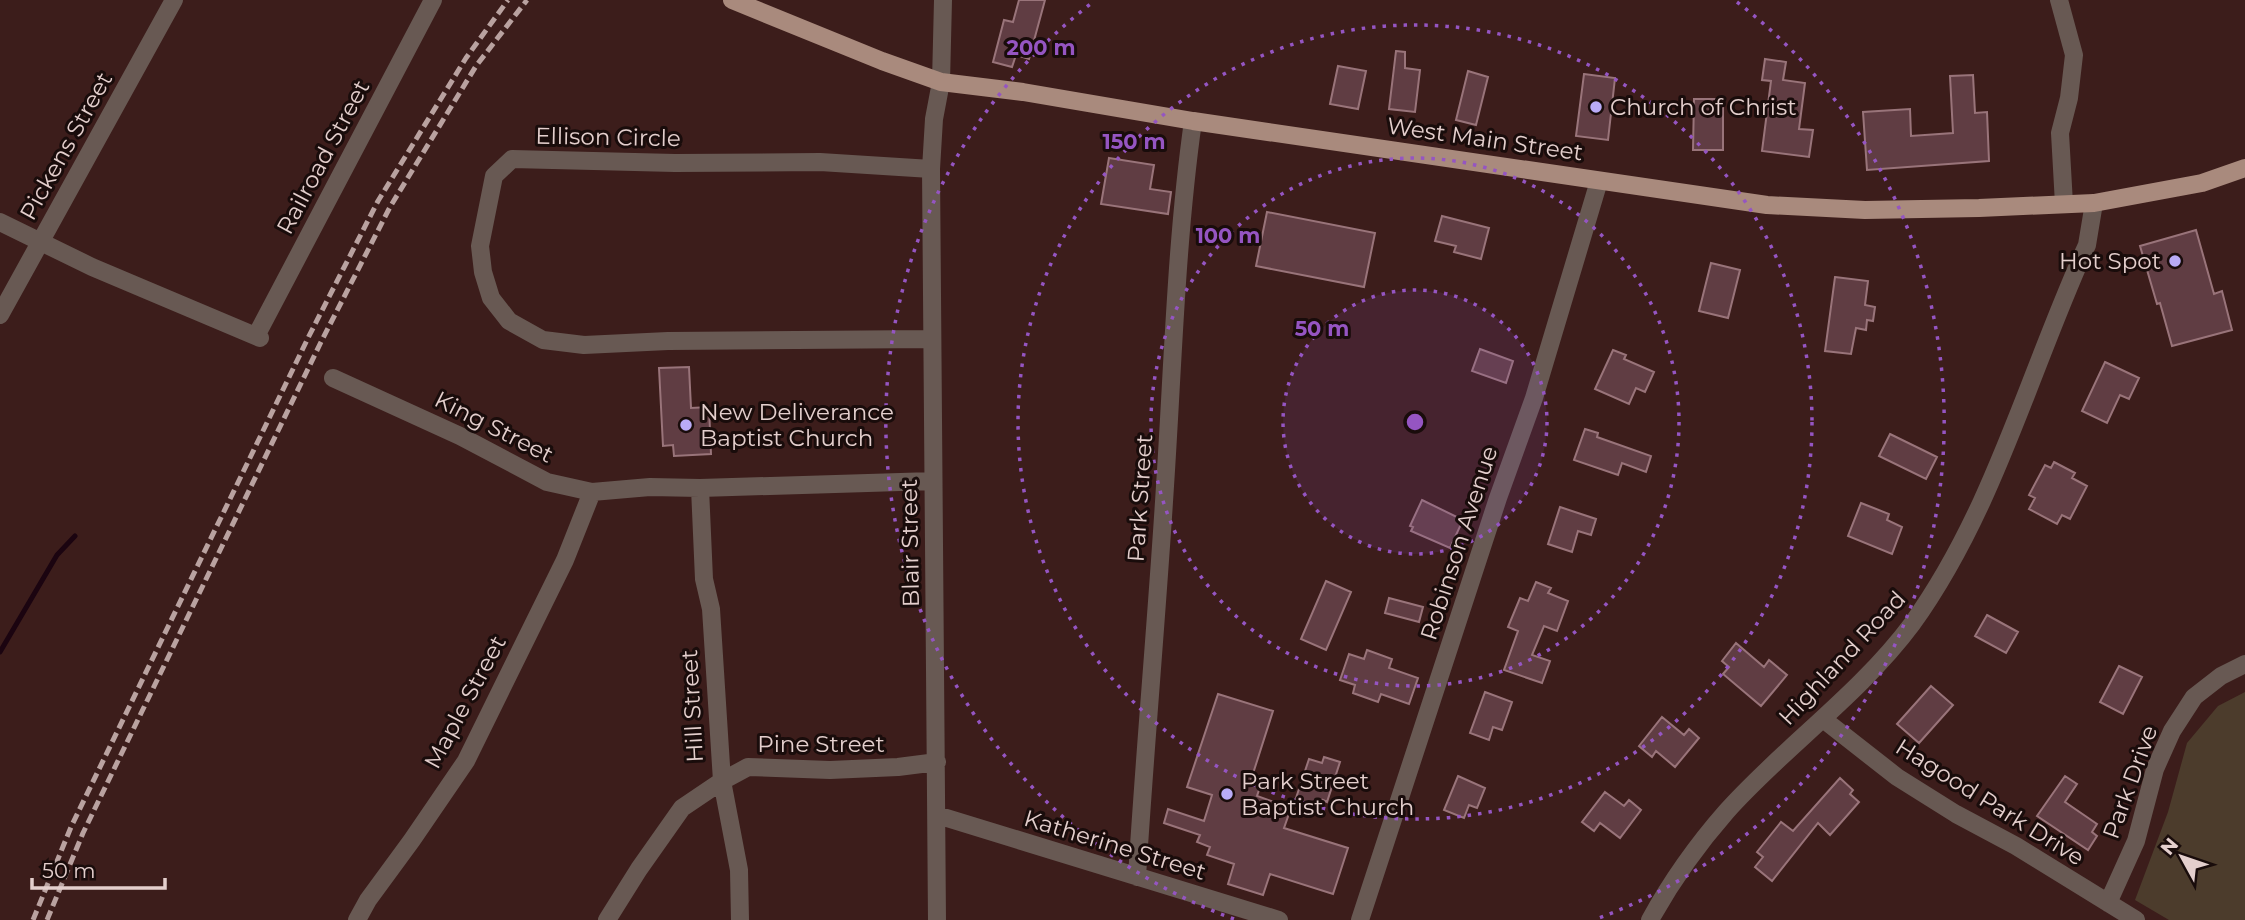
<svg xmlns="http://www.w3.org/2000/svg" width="2245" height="920" font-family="Montserrat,sans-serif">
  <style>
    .green { fill: #4c3c2c }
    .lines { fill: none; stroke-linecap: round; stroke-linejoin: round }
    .stream { stroke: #1b0410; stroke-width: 5 }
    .building { fill: #603d43; stroke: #99747a; stroke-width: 2 }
    .minor { stroke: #685953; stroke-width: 18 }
    .major { stroke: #a98a7d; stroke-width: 18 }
    .rail { stroke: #b9a2a0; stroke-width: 5; stroke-dasharray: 10 5; stroke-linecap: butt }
    .ring { fill: none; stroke: #9555c2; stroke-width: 3.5; stroke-dasharray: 3.5 7 }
    .poi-dot { fill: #b9abf7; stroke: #190c0b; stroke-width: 2.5 }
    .labels { text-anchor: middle; stroke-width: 6; stroke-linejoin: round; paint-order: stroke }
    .poi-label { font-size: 23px; fill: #e4cfcd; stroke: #190c0b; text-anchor: start }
    .street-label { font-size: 23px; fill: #e4cfcd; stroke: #190c0b }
    .centre { fill: #9555c2; stroke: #190c0b; stroke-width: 3.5 }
    .ring-label { font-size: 21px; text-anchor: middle; font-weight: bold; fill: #9555c2; stroke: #190c0b; stroke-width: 6; stroke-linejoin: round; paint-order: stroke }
  </style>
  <rect width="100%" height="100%" fill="#3c1d1b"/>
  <!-- green -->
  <path class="green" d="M 2245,692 L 2245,920 L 2169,920 L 2135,900 L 2168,812 L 2187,743 L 2218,706 Z"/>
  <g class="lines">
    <!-- stream -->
    <path class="stream" d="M 0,652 L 57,555 L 75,536"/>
  </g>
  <!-- building -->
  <path class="building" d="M 1019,0 L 1045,0 L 1029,59 L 1016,55 L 1012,67 L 993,62 L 1004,20 L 1013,22 Z
    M 1396,51 L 1405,52 L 1405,68 L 1420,70 L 1415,112 L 1389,109 Z
    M 1765,59 L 1786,62 L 1783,80 L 1805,83 L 1799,129 L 1813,130 L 1809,157 L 1762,151 L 1771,81 L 1762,80 Z
    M 1338,66 L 1366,71 L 1358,109 L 1330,104 Z
    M 1468,71 L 1488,77 L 1476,125 L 1456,120 Z
    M 1584,74 L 1615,78 L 1608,140 L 1576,136 Z
    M 1973,75 L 1975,113 L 1987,112 L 1989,161 L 1867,170 L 1863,112 L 1910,109 L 1911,136 L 1953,133 L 1950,76 Z
    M 1694,99 L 1723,99 L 1723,150 L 1693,150 Z
    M 1109,158 L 1154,165 L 1150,189 L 1171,192 L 1168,214 L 1101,204 Z
    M 1267,212 L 1375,233 L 1364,287 L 1256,266 Z
    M 1442,216 L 1489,228 L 1481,259 L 1454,252 L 1456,246 L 1435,241 Z
    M 2196,230 L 2214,294 L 2222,291 L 2232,330 L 2172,346 L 2160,303 L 2157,304 L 2140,246 Z
    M 1711,263 L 1740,270 L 1728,318 L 1699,311 Z
    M 1835,277 L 1868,281 L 1865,305 L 1875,307 L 1873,321 L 1867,320 L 1866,330 L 1856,328 L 1851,354 L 1825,351 Z
    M 1480,349 L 1513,361 L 1506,383 L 1472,371 Z
    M 1613,350 L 1626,355 L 1624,359 L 1654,372 L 1645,392 L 1636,388 L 1629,404 L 1595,389 Z
    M 2105,362 L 2139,378 L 2129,399 L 2120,395 L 2107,423 L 2082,411 Z
    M 689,367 L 691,408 L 709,407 L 711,454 L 674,456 L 673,445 L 663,446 L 659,368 Z
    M 1585,429 L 1598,433 L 1597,437 L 1651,456 L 1646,472 L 1622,463 L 1618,475 L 1574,460 Z
    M 1890,434 L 1937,457 L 1926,479 L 1879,456 Z
    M 2054,462 L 2075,473 L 2072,478 L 2087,486 L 2070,519 L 2062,515 L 2057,524 L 2029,509 L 2035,498 L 2029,495 L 2045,465 L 2051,468 Z
    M 1422,500 L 1463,520 L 1450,548 L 1411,531 L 1413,527 L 1410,526 Z
    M 1861,503 L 1889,514 L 1887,520 L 1902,527 L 1892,554 L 1848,536 Z
    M 1560,507 L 1596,519 L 1591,535 L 1578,531 L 1572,552 L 1548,544 Z
    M 1326,581 L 1351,592 L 1326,650 L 1301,639 Z
    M 1536,582 L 1551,588 L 1548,593 L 1568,601 L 1557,631 L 1544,626 L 1532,655 L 1550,661 L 1542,683 L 1504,670 L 1518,631 L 1508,627 L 1520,598 L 1528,601 Z
    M 1389,598 L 1423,607 L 1419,622 L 1385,613 Z
    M 1987,615 L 2018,632 L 2006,653 L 1975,636 Z
    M 1736,643 L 1764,667 L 1769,660 L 1787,675 L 1761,706 L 1723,674 L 1729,667 L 1722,661 Z
    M 1367,650 L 1392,659 L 1389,668 L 1418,678 L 1409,704 L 1381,694 L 1378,702 L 1353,693 L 1355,685 L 1340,680 L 1349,654 L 1364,659 Z
    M 2119,666 L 2142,677 L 2123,714 L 2100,702 Z
    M 1931,686 L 1953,705 L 1919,743 L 1897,724 Z
    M 1485,692 L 1512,702 L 1502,730 L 1493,727 L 1489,740 L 1470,733 Z
    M 1218,694 L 1273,711 L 1250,783 L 1260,787 L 1257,796 L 1291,808 L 1284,828 L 1348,848 L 1333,894 L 1270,874 L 1263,895 L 1228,884 L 1234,864 L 1207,855 L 1210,847 L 1197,842 L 1200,835 L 1164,823 L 1168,809 L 1204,821 L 1212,795 L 1187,787 Z
    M 1662,717 L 1684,735 L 1689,729 L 1699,738 L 1675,767 L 1656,751 L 1652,757 L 1639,746 Z
    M 1324,757 L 1340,762 L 1327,802 L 1323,800 L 1320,809 L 1295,801 L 1309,759 L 1322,763 Z
    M 1458,776 L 1485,788 L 1477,808 L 1469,805 L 1464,818 L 1444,810 Z
    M 2065,776 L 2077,784 L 2065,802 L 2097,824 L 2092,832 L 2097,836 L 2088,850 L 2037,816 Z
    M 1840,778 L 1853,790 L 1850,794 L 1859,802 L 1830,835 L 1818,823 L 1772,881 L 1755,867 L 1763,857 L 1757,852 L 1781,822 L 1793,831 Z
    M 1605,792 L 1624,806 L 1629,800 L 1641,810 L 1620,838 L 1600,823 L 1594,831 L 1582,822 Z"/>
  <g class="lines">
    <!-- minor -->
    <path class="minor" d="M 2059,0 L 2074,55 L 2069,98 L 2060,133 L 2064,204
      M 931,169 L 820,162 L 675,163 L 512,159 L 494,176 L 480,246 L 483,272 L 491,298 L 509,321 L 543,340 L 584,345 L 668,341 L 931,339
      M 0,222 L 92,267 L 260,338
      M 0,315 L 174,0
      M 256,336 L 433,0
      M 333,378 L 460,436 L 547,482 L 592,492 L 650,487 L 700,488 L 933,481
      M 700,488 L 704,579 L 711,609 L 722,781 L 739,870 L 740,920
      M 1823,719 L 1897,777 L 1956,814 L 2016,846 L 2136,920
      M 937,815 L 1279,920
      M 1137,877 C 1145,747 1157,616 1165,486 C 1173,364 1176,242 1193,121
      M 2108,903 L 2136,841 L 2155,769 L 2172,731 L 2194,697 L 2221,676 L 2245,664
      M 357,920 L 368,900 L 412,840 L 466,761 L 565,560 L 592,492
      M 607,920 L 639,869 L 682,808 L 722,781 L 748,767 L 830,770 L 898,767 L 937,762
      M 937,920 L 931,169 L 934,119 L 941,82 L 943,0
      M 1360,920 L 1498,498 L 1534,398 L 1599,181
      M 1650,920 C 1671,882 1697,845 1726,812 C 1783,748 1860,694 1912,624 C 1994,510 2029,372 2087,245 L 2094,203"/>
    <!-- major -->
    <path class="major" d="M 732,0 L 882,61 L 941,82 L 1023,92 L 1193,121 L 1767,205 L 1865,210 L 1979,208 L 2094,203 L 2202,183 L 2245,168"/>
    <!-- rail -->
    <path class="rail" d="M 33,920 L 71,827 L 309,336 L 378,201 L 466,58 L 508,0
      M 47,920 L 83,833 L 321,342 L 390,207 L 476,66 L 527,0"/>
  </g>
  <!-- distance rings -->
  <circle cx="1415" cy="422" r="132" fill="#9555c2" fill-opacity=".12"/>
  <g class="ring">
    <circle cx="1415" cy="422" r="132"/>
    <circle cx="1415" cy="422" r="264"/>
    <circle cx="1415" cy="422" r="397"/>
    <path d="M1234 919A529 529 0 0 1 1093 2M1737 2A529 529 0 0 1 1596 919"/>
  </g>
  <!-- markers -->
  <g class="poi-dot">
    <circle cx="1596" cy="107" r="7"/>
    <circle cx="2175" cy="261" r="7"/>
    <circle cx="686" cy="425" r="7"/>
    <circle cx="1227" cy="794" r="7"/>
  </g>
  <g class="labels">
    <!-- poi labels -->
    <g class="poi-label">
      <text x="1610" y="115">Church of Christ</text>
      <text x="2161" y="269" text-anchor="end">Hot Spot</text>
      <text x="700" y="420">New Deliverance<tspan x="700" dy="26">Baptist Church</tspan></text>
      <text x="1241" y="789">Park Street<tspan x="1241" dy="26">Baptist Church</tspan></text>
    </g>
    <!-- street labels -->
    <g class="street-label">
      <text transform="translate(608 137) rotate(1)" y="8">Ellison Circle</text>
      <text transform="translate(1485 139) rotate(8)" y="8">West Main Street</text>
      <text transform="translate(66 146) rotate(-61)" y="8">Pickens Street</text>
      <text transform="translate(323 157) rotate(-62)" y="8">Railroad Street</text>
      <text transform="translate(494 427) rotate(27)" y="8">King Street</text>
      <text transform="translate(1140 498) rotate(-86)" y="8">Park Street</text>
      <text transform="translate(910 543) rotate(-91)" y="8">Blair Street</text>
      <text transform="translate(1459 543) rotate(-72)" y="8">Robinson Avenue</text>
      <text transform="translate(1842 658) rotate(-47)" y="8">Highland Road</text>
      <text transform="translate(465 702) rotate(-62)" y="8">Maple Street</text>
      <text transform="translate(692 706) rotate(-93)" y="8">Hill Street</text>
      <text x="821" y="752">Pine Street</text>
      <text transform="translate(2130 782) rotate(-70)" y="8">Park Drive</text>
      <text transform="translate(1990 802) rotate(32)" y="8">Hagood Park Drive</text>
      <text transform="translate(1115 845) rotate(17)" y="8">Katherine Street</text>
    </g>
  </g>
  <circle cx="1415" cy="422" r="10" class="centre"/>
  <g class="ring-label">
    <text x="1041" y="55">200 m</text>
    <text x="1134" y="149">150 m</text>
    <text x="1228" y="243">100 m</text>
    <text x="1322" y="336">50 m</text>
  </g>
  <!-- north arrow -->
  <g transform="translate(2182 857) rotate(310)" stroke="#190c0b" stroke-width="5" paint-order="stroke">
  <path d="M0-5L12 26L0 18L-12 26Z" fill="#e4cfcd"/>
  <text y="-10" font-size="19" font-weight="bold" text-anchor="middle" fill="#e4cfcd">N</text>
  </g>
  <!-- scale -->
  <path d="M32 878v10h133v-10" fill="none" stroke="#e4cfcd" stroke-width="3.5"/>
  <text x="42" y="878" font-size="21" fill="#e4cfcd" stroke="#190c0b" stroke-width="5" paint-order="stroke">50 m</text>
</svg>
